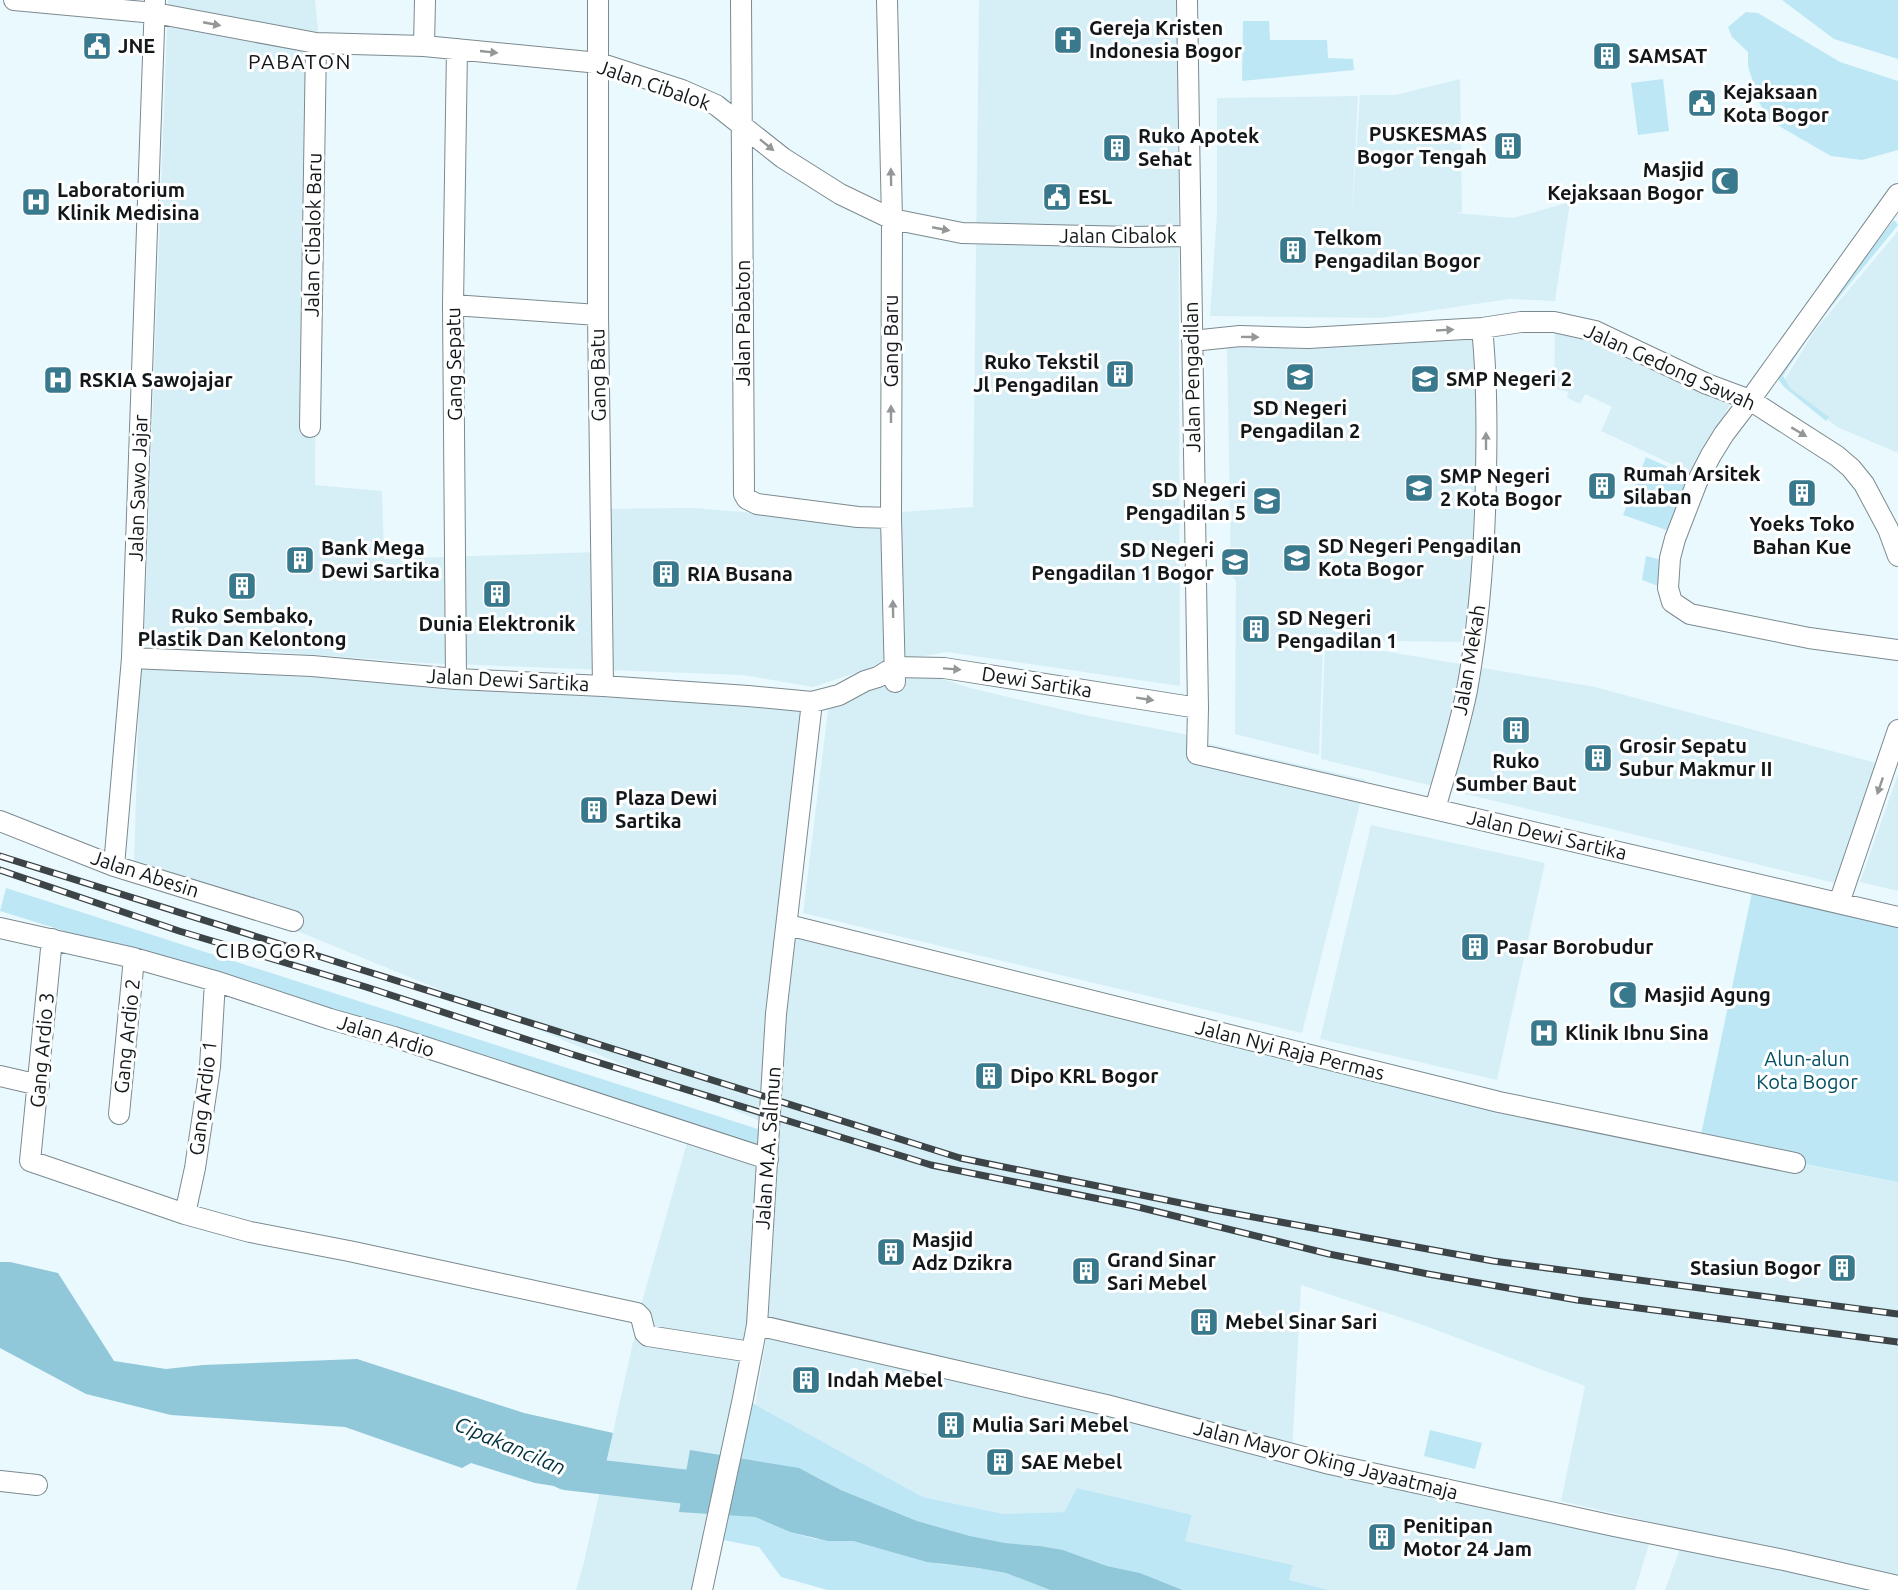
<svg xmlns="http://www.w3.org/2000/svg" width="1898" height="1590" font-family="Ubuntu,sans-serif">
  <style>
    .built { fill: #d6eff7 }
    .green { fill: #bee7f5 }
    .water { fill: #90c7d9 }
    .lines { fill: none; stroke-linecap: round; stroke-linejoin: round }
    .river { stroke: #90c7d9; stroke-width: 34 }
    .minor-casing { stroke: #7c8a8f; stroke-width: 22 }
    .minor { stroke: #fff; stroke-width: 20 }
    .rail-casing { stroke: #3c4447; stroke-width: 7 }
    .rail { stroke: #fff; stroke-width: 4.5; stroke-dasharray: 14; stroke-linecap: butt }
    .oneway { fill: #949798 }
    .labels { text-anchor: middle; stroke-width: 6; stroke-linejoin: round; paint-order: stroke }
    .poi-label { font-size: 20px; font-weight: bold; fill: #12181a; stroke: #fff; text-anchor: start }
    .street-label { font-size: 20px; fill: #12181a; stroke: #fff }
    .park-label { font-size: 20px; fill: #005164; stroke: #fff }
    .neighbourhood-label { font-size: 21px; letter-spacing: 1.5px; fill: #12181a; stroke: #fff }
    .water-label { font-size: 21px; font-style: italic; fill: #00313f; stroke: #fff }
  </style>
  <rect width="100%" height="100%" fill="#e9f9fe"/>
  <!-- built -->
  <path class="built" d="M 168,0 L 315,0 L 318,30 L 315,485 L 382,491 L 384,559 L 597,552 L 596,509 L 693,508 L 815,518 L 973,507 L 979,0 L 1178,0 L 1180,686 L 947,652 L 889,662 L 813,687 L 743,675 L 423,663 L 144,642 Z
    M 1460,79 L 1462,212 L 1456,213 L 1513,218 L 1570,202 L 1555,301 L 1510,299 L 1380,318 L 1210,316 L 1217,214 L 1217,98 L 1358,96 L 1352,214 L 1360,95 L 1395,95 Z
    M 1898,231 L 1898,453 L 1837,427 L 1786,386 L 1785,379 L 1815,330 Z
    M 1555,323 L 1646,353 L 1730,404 L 1695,475 L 1601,431 L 1612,407 L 1585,394 L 1580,404 L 1567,398 L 1568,392 L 1554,388 Z
    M 1474,334 L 1477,474 L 1469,608 L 1461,642 L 1323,640 L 1319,755 L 1235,734 L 1236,581 L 1231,575 L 1227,347 Z
    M 1325,641 L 1595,687 L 1880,764 L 1839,884 L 1321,759 Z
    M 140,665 L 753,698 L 806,710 L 765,1123 L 134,864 Z
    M 907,667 L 970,688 L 1085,715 L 1189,735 L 1196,741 L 1366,780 L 1302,1033 L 803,913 L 830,694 Z
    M 1898,774 L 1898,891 L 1860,882 Z
    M 1371,825 L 1545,863 L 1497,1080 L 1320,1039 Z
    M 788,925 L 1795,1163 L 1898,1182 L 1898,1579 L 1561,1501 L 1585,1386 L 1423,1325 L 1301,1285 L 1292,1454 L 1650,1541 L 1635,1590 L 1329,1590 L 1289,1580 L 1293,1565 L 1185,1541 L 1192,1516 L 1077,1488 L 1064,1512 L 1004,1514 L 923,1497 L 755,1405 L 768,1328 L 778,1156 L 769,1154 Z
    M 690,1132 L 768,1159 L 757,1325 L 703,1590 L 576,1590 L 584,1562 L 643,1298 Z
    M 1683,1540 L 1898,1590 L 1665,1590 Z"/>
  <!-- green -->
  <path class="green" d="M 1782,0 L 1898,0 L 1898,59 L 1834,39 Z
    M 1746,12 L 1758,13 L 1840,62 L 1898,81 L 1898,150 L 1862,160 L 1831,156 L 1770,121 L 1759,102 L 1748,66 L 1748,52 L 1732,37 L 1728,27 Z
    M 1243,21 L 1269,21 L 1270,40 L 1327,40 L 1328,58 L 1353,59 L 1354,70 L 1242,81 Z
    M 1663,79 L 1669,131 L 1638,135 L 1631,83 Z
    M 1894,220 L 1898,225 L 1814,328 L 1783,376 L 1790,388 L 1829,417 L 1826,421 L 1784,387 L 1778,379 L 1780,372 L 1810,325 Z
    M 1646,457 L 1690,477 L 1672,532 L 1623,515 Z
    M 1646,556 L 1665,561 L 1661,587 L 1642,580 Z
    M 1754,883 L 1898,917 L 1898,1182 L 1699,1144 Z
    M 6,888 L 767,1132 L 767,1150 L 0,911 Z
    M 743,1398 L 923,1497 L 1004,1514 L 1064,1512 L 1077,1488 L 1192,1515 L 1185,1541 L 1293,1565 L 1289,1580 L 1329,1590 L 1184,1590 L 1140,1573 L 1107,1566 L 1063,1550 L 1040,1546 L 1005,1543 L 970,1536 L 917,1521 L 841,1490 L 809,1473 L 730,1457 Z
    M 1430,1430 L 1482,1443 L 1475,1469 L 1424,1456 Z
    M 718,1514 L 755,1517 L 790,1532 L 816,1539 L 853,1541 L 940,1564 L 978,1568 L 1006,1573 L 1050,1590 L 828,1590 L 781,1577 L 759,1547 L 713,1538 Z"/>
  <!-- water -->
  <path class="water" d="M 0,1262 L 10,1262 L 58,1273 L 114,1361 L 166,1369 L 203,1365 L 357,1359 L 524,1413 L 613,1433 L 599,1493 L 535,1483 L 471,1463 L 462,1468 L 345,1427 L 171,1415 L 86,1394 L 0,1348 Z
    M 690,1450 L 799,1468 L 841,1490 L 917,1521 L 970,1536 L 1005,1543 L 1040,1546 L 1063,1550 L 1107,1566 L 1140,1573 L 1183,1590 L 1050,1590 L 1006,1573 L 978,1568 L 927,1562 L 853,1541 L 828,1541 L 790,1532 L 755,1517 L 679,1512 Z"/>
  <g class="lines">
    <!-- river -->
    <path class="river" d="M 558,1469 L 566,1473 L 731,1492"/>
    <!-- minor casing -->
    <g class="minor-casing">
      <path id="minor" d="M 14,0 L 155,13 L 316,43 L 424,46 L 599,63 L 682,90 L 716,105 L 783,158 L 840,194 L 892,219 L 962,233 L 1131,237 L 1190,236
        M 598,0 L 598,315 L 603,686
        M 741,0 L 744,494 L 747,499 L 757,504 L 858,517 L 891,518
        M 887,0 L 892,219 L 891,518 L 895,682
        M 1187,0 L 1198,708 L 1197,754 L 1898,917
        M 424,46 L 425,0
        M 1898,194 L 1750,400 L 1724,434 L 1711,455 L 1697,482 L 1675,539 L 1670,558 L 1668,588 L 1672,602 L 1690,614 L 1809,638 L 1898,650
        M 453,305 L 598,315
        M 1192,341 L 1240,336 L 1308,338 L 1482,328 L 1521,322 L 1554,322 L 1595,331 L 1707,384 L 1750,400 L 1837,456 L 1851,468 L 1864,484 L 1888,529 L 1898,556
        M 310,427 L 316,43
        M 132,658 L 312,666 L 456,679 L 603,686 L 748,696 L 812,702 L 839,695 L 865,681 L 878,677 L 894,667 L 944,668 L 1198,708
        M 456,679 L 453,305 L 457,49
        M 1435,809 C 1446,770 1459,730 1467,690 C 1480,618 1485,546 1486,473 C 1487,425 1487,376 1482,328
        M 0,821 L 114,866 L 293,921
        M 114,866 L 132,658 L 155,0
        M 1839,903 L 1898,730
        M 788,925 L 1499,1102 L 1795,1163
        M 0,928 L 134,958 L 215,981 L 330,1019 L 394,1037 L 768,1159
        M 52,939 L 30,1161 L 185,1214 L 250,1232 L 349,1251 L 637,1313 L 641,1317 L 645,1333 L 648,1336 L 751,1352
        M 0,1076 L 39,1085
        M 119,1114 L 134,958
        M 185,1214 L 195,1168 L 210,1067 L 215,981
        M 757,1325 L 1106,1405 L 1330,1464 L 1614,1526 L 1784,1560 L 1898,1586
        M 0,1481 L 37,1485
        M 702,1590 L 743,1398 L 757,1325 L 776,1014 L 812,702"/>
    </g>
    <!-- minor -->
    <use href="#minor" class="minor"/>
    <!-- rail casing -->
    <g class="rail-casing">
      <path id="rail" d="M 0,856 L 960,1158 L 1215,1210 L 1493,1261 L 1898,1314
        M 0,870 L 179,931 L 366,987 L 571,1054 L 931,1165 L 1134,1206 L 1329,1254 L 1428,1274 L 1577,1300 L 1898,1342"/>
    </g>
    <!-- rail -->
    <use href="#rail" class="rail"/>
  </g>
  <!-- one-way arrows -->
  <defs><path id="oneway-solid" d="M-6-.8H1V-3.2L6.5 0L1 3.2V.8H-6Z" transform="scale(1.5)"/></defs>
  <g class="oneway">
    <use href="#oneway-solid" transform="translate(212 24) rotate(11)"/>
    <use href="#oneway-solid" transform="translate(489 52) rotate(6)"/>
    <use href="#oneway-solid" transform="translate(767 145) rotate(39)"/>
    <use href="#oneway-solid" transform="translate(891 177) rotate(-91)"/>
    <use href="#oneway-solid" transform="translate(941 229) rotate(11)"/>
    <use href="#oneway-solid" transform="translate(1445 330) rotate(-3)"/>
    <use href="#oneway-solid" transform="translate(1250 337) rotate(1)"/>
    <use href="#oneway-solid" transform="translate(891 414) rotate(-90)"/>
    <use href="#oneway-solid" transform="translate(1799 432) rotate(31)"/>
    <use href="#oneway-solid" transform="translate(1486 441) rotate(-90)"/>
    <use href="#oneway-solid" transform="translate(893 609) rotate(-91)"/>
    <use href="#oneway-solid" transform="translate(952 669) rotate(4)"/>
    <use href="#oneway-solid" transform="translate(1145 699) rotate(9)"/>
    <use href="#oneway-solid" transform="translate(1880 786) rotate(109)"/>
  </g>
  <!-- icons -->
  <defs>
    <g id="church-square" transform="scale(1.5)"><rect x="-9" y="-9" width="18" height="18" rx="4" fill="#39798d" stroke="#fff"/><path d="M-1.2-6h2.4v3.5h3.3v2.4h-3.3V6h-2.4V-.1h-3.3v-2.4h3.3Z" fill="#fff"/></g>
    <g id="civic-square" transform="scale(1.5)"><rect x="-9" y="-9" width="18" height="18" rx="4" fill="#39798d" stroke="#fff"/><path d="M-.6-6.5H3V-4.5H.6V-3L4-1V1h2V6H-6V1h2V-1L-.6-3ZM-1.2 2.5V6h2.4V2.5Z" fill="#fff"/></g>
    <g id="building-square" transform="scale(1.5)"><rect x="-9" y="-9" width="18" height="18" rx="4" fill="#39798d" stroke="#fff"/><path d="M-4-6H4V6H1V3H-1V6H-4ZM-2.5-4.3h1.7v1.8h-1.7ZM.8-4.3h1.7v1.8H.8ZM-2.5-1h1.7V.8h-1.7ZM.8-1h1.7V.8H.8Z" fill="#fff"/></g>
    <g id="mosque-square" transform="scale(1.5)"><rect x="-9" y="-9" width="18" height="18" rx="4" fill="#39798d" stroke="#fff"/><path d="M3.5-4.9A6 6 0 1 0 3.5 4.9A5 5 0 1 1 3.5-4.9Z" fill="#fff"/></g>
    <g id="hospital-square" transform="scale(1.5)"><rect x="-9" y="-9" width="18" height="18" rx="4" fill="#39798d" stroke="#fff"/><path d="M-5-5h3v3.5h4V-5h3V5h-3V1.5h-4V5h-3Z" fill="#fff"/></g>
    <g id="school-square" transform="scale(1.5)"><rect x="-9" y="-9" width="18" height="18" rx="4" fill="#39798d" stroke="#fff"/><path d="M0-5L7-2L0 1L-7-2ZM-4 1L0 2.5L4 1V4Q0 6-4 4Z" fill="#fff"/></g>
  </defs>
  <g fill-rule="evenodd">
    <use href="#church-square" x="1068" y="40"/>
    <use href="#civic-square" x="97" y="46"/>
    <use href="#building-square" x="1607" y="56"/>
    <use href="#civic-square" x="1702" y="103"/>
    <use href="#building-square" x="1508" y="146"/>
    <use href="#building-square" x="1117" y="148"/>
    <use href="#mosque-square" x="1725" y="181"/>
    <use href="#civic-square" x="1057" y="197"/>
    <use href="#hospital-square" x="36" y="202"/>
    <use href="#building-square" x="1293" y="250"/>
    <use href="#building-square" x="1120" y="374"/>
    <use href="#school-square" x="1300" y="377"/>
    <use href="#school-square" x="1425" y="379"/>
    <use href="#hospital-square" x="58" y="380"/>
    <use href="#building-square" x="1602" y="486"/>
    <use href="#school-square" x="1419" y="488"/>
    <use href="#building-square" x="1802" y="493"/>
    <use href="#school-square" x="1267" y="501"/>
    <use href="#school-square" x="1297" y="558"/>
    <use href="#building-square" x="300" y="560"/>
    <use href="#school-square" x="1235" y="562"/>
    <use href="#building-square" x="666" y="574"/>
    <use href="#building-square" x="242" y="586"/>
    <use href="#building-square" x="497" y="594"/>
    <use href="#building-square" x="1256" y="629"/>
    <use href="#building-square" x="1516" y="730"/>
    <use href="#building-square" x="1598" y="758"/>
    <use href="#building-square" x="594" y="810"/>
    <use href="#building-square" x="1475" y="947"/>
    <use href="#mosque-square" x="1623" y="995"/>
    <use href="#hospital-square" x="1544" y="1033"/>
    <use href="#building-square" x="989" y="1076"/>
    <use href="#building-square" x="891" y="1252"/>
    <use href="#building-square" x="1842" y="1268"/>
    <use href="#building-square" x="1086" y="1271"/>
    <use href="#building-square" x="1204" y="1322"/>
    <use href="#building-square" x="806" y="1380"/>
    <use href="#building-square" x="951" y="1425"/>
    <use href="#building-square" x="1000" y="1462"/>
    <use href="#building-square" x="1382" y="1537"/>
  </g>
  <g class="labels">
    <!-- poi labels -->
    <g class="poi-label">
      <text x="1089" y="35">Gereja Kristen<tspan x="1089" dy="23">Indonesia Bogor</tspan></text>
      <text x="118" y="53">JNE</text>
      <text x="1628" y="63">SAMSAT</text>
      <text x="1723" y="99">Kejaksaan<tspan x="1723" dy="23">Kota Bogor</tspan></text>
      <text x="1487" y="141" text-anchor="end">PUSKESMAS<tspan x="1487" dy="23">Bogor Tengah</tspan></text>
      <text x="1138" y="143">Ruko Apotek<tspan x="1138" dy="23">Sehat</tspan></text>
      <text x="1704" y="177" text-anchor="end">Masjid<tspan x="1704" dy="23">Kejaksaan Bogor</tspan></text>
      <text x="57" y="197">Laboratorium<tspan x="57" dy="23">Klinik Medisina</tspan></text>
      <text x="1078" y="204">ESL</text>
      <text x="1314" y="245">Telkom<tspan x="1314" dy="23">Pengadilan Bogor</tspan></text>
      <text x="1099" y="369" text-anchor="end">Ruko Tekstil<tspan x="1099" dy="23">Jl Pengadilan</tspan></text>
      <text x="1446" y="386">SMP Negeri 2</text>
      <text x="79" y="387">RSKIA Sawojajar</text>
      <text x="1300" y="415" text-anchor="middle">SD Negeri<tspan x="1300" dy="23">Pengadilan 2</tspan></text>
      <text x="1623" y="481">Rumah Arsitek<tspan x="1623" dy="23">Silaban</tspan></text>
      <text x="1440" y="483">SMP Negeri<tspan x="1440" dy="23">2 Kota Bogor</tspan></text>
      <text x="1246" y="497" text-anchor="end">SD Negeri<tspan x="1246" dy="23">Pengadilan 5</tspan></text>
      <text x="1802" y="531" text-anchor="middle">Yoeks Toko<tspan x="1802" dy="23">Bahan Kue</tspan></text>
      <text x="1318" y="553">SD Negeri Pengadilan<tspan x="1318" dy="23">Kota Bogor</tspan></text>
      <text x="321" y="555">Bank Mega<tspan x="321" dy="23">Dewi Sartika</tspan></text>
      <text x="1214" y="557" text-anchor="end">SD Negeri<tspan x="1214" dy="23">Pengadilan 1 Bogor</tspan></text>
      <text x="687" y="581">RIA Busana</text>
      <text x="242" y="623" text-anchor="middle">Ruko Sembako,<tspan x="242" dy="23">Plastik Dan Kelontong</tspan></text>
      <text x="1277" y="625">SD Negeri<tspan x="1277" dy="23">Pengadilan 1</tspan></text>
      <text x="497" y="631" text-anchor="middle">Dunia Elektronik</text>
      <text x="1619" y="753">Grosir Sepatu<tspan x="1619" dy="23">Subur Makmur II</tspan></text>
      <text x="1516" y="768" text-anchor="middle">Ruko<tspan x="1516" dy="23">Sumber Baut</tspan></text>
      <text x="615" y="805">Plaza Dewi<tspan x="615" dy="23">Sartika</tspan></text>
      <text x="1496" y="954">Pasar Borobudur</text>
      <text x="1644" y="1002">Masjid Agung</text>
      <text x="1565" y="1040">Klinik Ibnu Sina</text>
      <text x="1010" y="1083">Dipo KRL Bogor</text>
      <text x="912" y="1247">Masjid<tspan x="912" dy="23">Adz Dzikra</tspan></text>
      <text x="1107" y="1267">Grand Sinar<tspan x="1107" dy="23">Sari Mebel</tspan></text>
      <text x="1821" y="1275" text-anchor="end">Stasiun Bogor</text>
      <text x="1225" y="1329">Mebel Sinar Sari</text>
      <text x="827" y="1387">Indah Mebel</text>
      <text x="972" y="1432">Mulia Sari Mebel</text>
      <text x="1021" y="1469">SAE Mebel</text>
      <text x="1403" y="1533">Penitipan<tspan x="1403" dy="23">Motor 24 Jam</tspan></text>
    </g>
    <!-- street labels -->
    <g class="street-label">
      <text transform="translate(654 85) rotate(19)" y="7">Jalan Cibalok</text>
      <text transform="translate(313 235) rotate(-89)" y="7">Jalan Cibalok Baru</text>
      <text x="1118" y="243">Jalan Cibalok</text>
      <text transform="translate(743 323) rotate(-90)" y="7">Jalan Pabaton</text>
      <text transform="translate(891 341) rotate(-90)" y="7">Gang Baru</text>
      <text transform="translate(454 364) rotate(-91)" y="7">Gang Sepatu</text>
      <text transform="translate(1670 367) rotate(24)" y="7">Jalan Gedong Sawah</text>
      <text transform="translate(598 375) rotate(-91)" y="7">Gang Batu</text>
      <text transform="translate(1192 377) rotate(-91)" y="7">Jalan Pengadilan</text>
      <text transform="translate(138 488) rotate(-88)" y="7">Jalan Sawo Jajar</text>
      <text transform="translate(1469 660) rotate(-80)" y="7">Jalan Mekah</text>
      <text transform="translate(508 680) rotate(3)" y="7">Jalan Dewi Sartika</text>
      <text transform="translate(1037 682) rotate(9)" y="7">Dewi Sartika</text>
      <text transform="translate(1547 835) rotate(13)" y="7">Jalan Dewi Sartika</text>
      <text transform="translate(145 874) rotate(18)" y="7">Jalan Abesin</text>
      <text transform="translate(127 1036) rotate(-84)" y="7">Gang Ardio 2</text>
      <text transform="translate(386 1036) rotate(17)" y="7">Jalan Ardio</text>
      <text transform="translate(42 1050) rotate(-85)" y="7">Gang Ardio 3</text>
      <text transform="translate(1290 1050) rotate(14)" y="7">Jalan Nyi Raja Permas</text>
      <text transform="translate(203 1098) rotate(-83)" y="7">Gang Ardio 1</text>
      <text transform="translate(768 1148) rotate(-86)" y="7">Jalan M.A. Salmun</text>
      <text transform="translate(1326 1460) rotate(14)" y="7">Jalan Mayor Oking Jayaatmaja</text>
    </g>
    <!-- park labels -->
    <g class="park-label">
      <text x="1807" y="1066">Alun-alun<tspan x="1807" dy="23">Kota Bogor</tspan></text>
    </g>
    <!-- neighbourhood labels -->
    <g class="neighbourhood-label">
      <text x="300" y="69">PABATON</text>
      <text x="266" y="958">CIBOGOR</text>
    </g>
    <!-- water labels -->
    <g class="water-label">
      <text transform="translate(510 1446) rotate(23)" y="7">Cipakancilan</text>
    </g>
  </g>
</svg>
